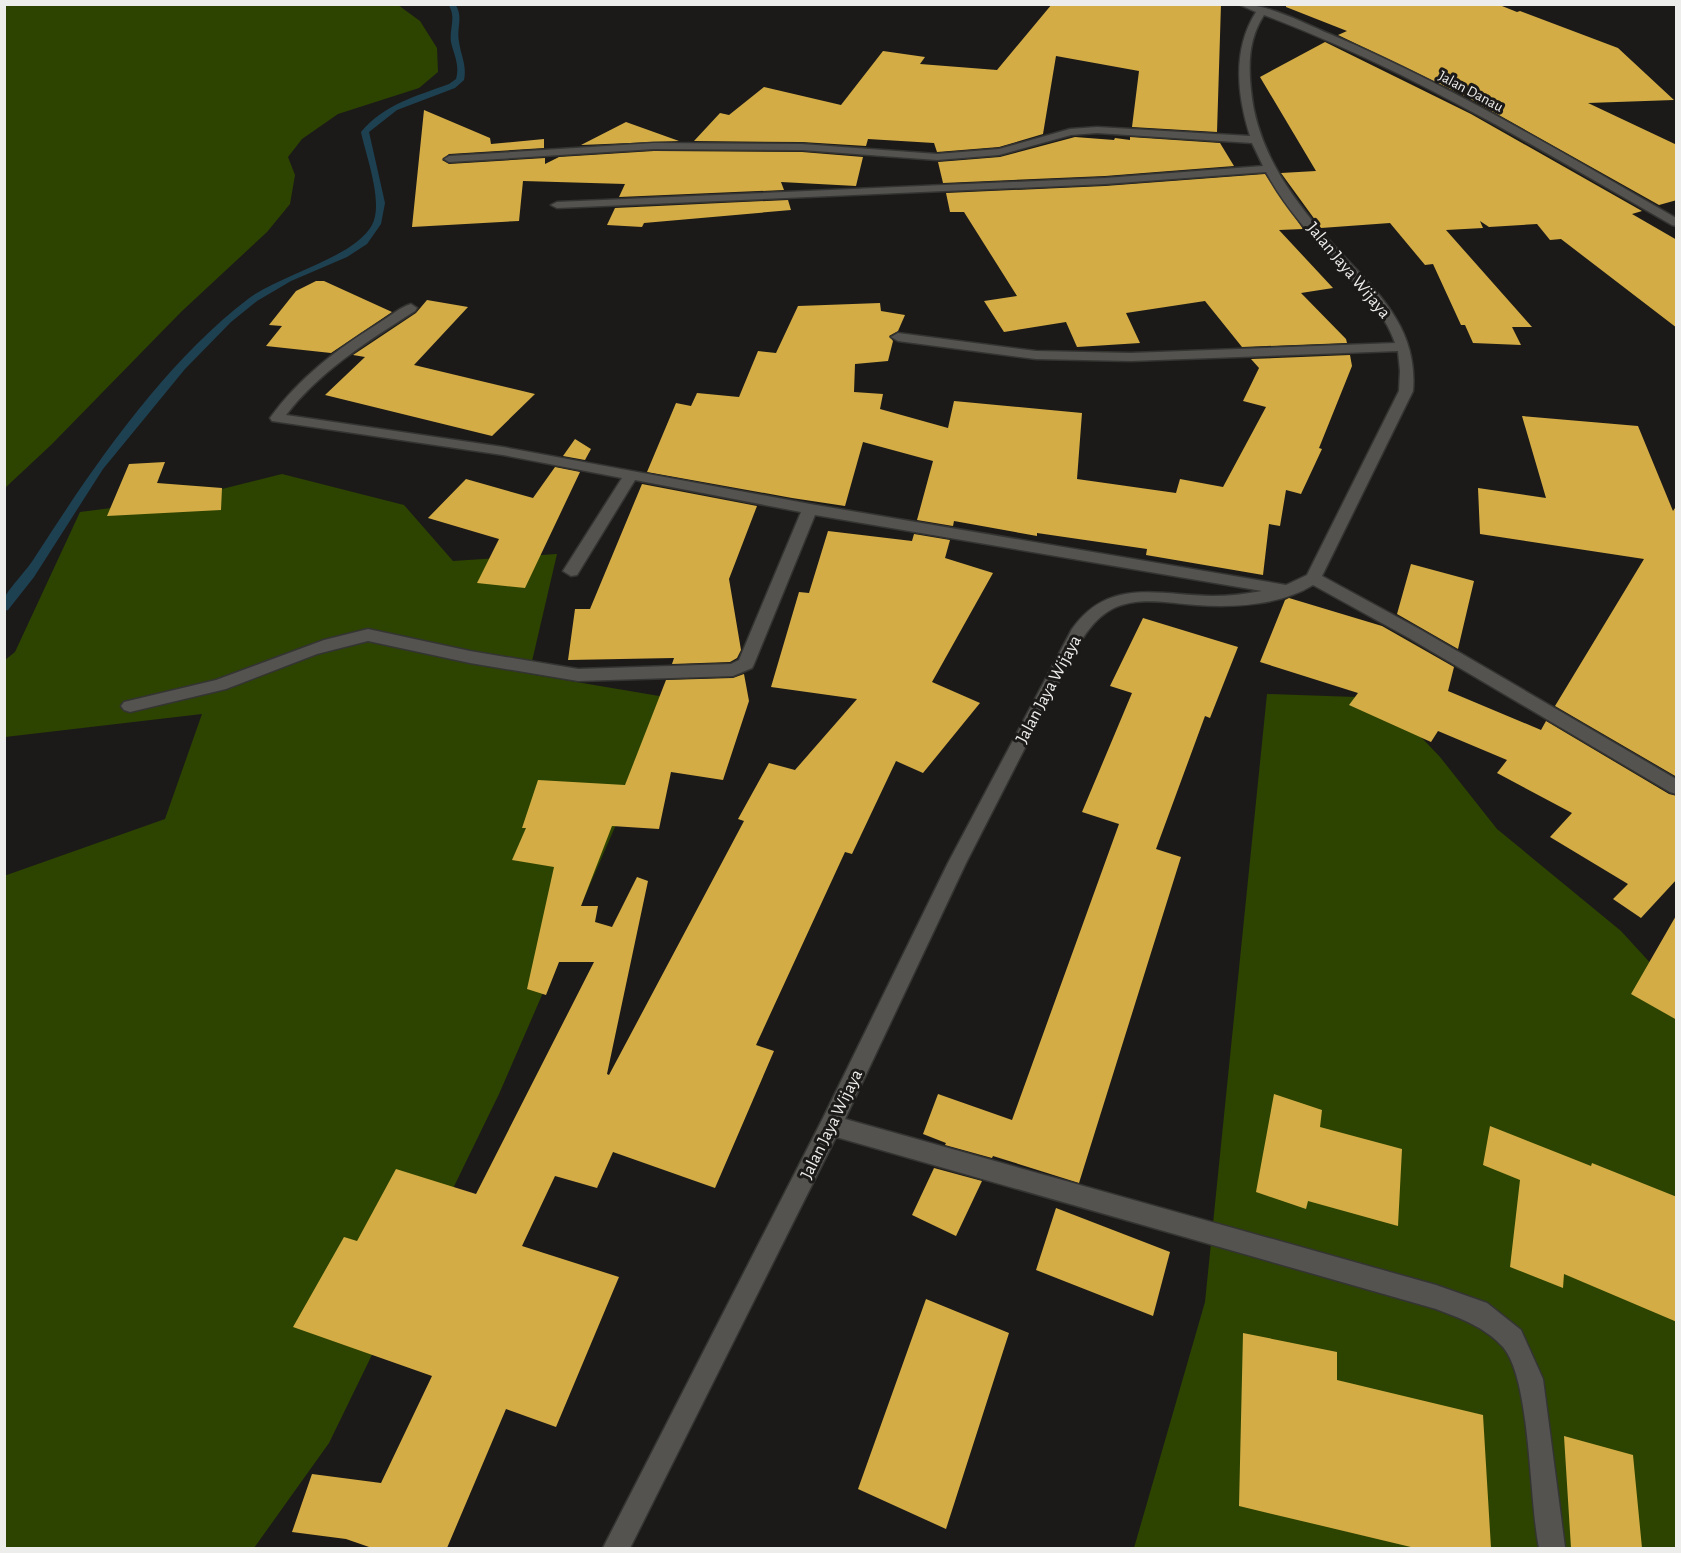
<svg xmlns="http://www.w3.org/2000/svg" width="1681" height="1553" font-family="'Alegreya Sans',sans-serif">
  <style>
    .green { fill: #2d4401 }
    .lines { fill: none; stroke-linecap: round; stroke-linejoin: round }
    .stream { fill: #1e4152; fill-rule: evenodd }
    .building { fill: #d3ac46 }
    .minor-casing { stroke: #343432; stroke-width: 3 }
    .minor { fill: #545350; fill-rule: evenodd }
    .labels { text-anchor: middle; stroke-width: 6; stroke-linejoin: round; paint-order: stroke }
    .far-street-label { font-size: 15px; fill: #ededeb; stroke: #1c1a18 }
    .street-label { font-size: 18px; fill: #ededeb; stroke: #1c1a18 }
  </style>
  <rect width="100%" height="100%" fill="#1c1a18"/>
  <!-- green -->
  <path class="green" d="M 398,5 L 420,21 L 437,48 L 438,72 L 419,88 L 338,114 L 302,139 L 288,157 L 295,175 L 290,204 L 267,232 L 181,312 L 52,444 L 5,488 L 5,5 Z
    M 282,474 L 404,505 L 453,561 L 557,554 L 529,674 L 671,698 L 499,1094 L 329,1443 L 254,1548 L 5,1548 L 4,876 L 165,819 L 202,714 L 5,737 L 5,660 L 15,652 L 80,512 L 182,499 Z
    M 1267,694 L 1384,698 L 1440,757 L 1497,829 L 1621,931 L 1676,991 L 1676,1548 L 1134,1548 L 1205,1302 Z"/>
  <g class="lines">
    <!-- stream -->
    <path class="stream" d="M 448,4 L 455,4 C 464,17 456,28 459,42 C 461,56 467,65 464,80 L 455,88 L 397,110 L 369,132 L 385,203 L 381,224 L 367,244 L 347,257 L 291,281 L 257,301 L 231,322 L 185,369 L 103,469 L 34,577 L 8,610 L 4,611 C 4,607 4,601 5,597 C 10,587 28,569 35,557 C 93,467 162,365 248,299 C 281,274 354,258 372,225 C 384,203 366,156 361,132 C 384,104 417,96 449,84 L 456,79 C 460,65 454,55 451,42 C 449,28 457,17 448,4 Z"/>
  </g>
  <!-- building -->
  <path class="building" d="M 1052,4 L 1221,4 L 1217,132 L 1132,127 L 1139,71 L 1056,56 L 1043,134 L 999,147 L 937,152 L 934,143 L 868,139 L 866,146 L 802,142 L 694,141 L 720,113 L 729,115 L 764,87 L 841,105 L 883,51 L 925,57 L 920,64 L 997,70 Z
    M 1286,4 L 1497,4 L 1517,12 L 1520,11 L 1618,48 L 1674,100 L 1588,103 L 1677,145 L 1677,200 L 1659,205 L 1465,96 L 1338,35 L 1347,31 L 1286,7 Z
    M 1325,42 L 1471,114 L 1642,211 L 1632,214 L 1677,240 L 1677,328 L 1561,239 L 1550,240 L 1537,224 L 1489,227 L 1480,221 L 1483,228 L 1446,230 L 1532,327 L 1512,327 L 1521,345 L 1473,343 L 1465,325 L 1461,325 L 1433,264 L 1425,265 L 1390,223 L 1321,228 L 1281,173 L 1316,171 L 1260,77 Z
    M 424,110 L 490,138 L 491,144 L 544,139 L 544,148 L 449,154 L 442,160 L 449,164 L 545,158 L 545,164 L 559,157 L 654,151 L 802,152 L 863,157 L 856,186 L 781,182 L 784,190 L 619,197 L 625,184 L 523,181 L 519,221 L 412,227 Z
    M 626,122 L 679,141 L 581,145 Z
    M 1075,137 L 1114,140 L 1115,138 L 1130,140 L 1130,137 L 1220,143 L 1234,166 L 1105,176 L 943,183 L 938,162 L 1000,157 Z
    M 1265,174 L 1303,229 L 1279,230 L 1333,288 L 1301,293 L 1346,339 L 1347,343 L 1242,347 L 1205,301 L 1126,313 L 1140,343 L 1077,347 L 1066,322 L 1004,332 L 984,301 L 1017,296 L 964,212 L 950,212 L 946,193 L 1105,186 Z
    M 788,200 L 791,210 L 644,223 L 642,227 L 607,225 L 615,208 Z
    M 316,281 L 324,281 L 392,312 L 331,353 L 266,346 L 282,326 L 269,325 L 296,291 Z
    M 427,300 L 468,307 L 414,365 L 535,394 L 492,436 L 325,395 L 365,357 L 353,355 L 416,313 Z
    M 880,303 L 881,311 L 905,315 L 898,331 L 889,336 L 893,341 L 888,361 L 855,364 L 854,392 L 883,394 L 880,409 L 948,428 L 954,401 L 1082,413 L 1077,479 L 1176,493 L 1180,479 L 1223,487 L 1266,407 L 1243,401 L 1259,368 L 1251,359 L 1350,355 L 1352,366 L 1319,448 L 1322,449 L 1301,494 L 1286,490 L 1280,526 L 1269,524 L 1263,575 L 1146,555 L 1147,549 L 1037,533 L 1037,536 L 954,521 L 953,526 L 917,520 L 933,461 L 863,442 L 845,506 L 792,498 L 647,472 L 676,403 L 691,406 L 697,393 L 739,397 L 758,351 L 776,353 L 798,306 Z
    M 1522,416 L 1638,426 L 1673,511 L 1677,505 L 1677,777 L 1555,706 L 1644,559 L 1480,534 L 1478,488 L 1546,498 Z
    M 575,439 L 591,449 L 585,460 L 563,456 Z
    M 165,462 L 157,483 L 222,488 L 221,510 L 107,516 L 129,464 Z
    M 555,467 L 580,472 L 525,588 L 477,583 L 499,539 L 428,518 L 466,479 L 533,498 Z
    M 642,484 L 757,506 L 729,579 L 741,650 L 737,658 L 730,662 L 672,664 L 674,658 L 568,660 L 575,609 L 590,609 Z
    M 828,531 L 912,541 L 914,534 L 950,540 L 945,558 L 993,573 L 932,682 L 980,703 L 923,773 L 896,761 L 852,854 L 845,852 L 756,1045 L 774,1051 L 715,1188 L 613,1152 L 597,1188 L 555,1176 L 522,1246 L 619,1277 L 556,1427 L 506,1409 L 447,1548 L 372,1548 L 346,1539 L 292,1532 L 312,1474 L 381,1483 L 432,1376 L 293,1327 L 344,1237 L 357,1241 L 396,1169 L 476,1194 L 594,962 L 559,962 L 546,995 L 527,989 L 554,867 L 512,860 L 526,828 L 522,828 L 538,780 L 625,785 L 666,680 L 733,678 L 744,674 L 749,701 L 723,780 L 671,772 L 659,829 L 612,826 L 581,906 L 598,906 L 595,922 L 612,927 L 637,877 L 648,881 L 607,1074 L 609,1075 L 744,821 L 738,819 L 769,763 L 795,770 L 857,699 L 771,687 L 799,592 L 809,593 Z
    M 1411,564 L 1474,581 L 1458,649 L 1397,614 Z
    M 1289,598 L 1382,626 L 1454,667 L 1448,691 L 1541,730 L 1546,721 L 1669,794 L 1677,796 L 1677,879 L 1641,918 L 1613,899 L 1628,884 L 1550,837 L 1572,813 L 1497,773 L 1507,760 L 1438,731 L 1431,742 L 1349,705 L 1358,693 L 1260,662 L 1285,600 Z
    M 1143,618 L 1238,647 L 1210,718 L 1205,716 L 1156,849 L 1181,857 L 1079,1183 L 993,1156 L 992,1158 L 945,1145 L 946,1143 L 923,1134 L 938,1094 L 1012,1120 L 1119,824 L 1082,812 L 1132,693 L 1110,686 Z
    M 1677,914 L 1677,1020 L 1631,994 Z
    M 1274,1094 L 1322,1110 L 1320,1127 L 1402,1149 L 1398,1226 L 1308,1201 L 1306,1209 L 1256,1192 Z
    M 1490,1126 L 1591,1166 L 1592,1163 L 1677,1197 L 1677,1322 L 1564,1274 L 1563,1288 L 1510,1267 L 1520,1180 L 1483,1165 Z
    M 934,1168 L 982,1181 L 956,1236 L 912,1215 Z
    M 1056,1208 L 1170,1252 L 1153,1316 L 1036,1270 Z
    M 926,1299 L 1009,1333 L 946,1529 L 858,1489 Z
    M 1243,1333 L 1337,1352 L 1337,1380 L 1483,1415 L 1491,1548 L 1415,1548 L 1239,1506 Z
    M 1564,1436 L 1633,1455 L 1642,1548 L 1571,1548 Z"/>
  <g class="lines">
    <!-- minor casing -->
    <g class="minor-casing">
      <path id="minor" d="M 1238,4 C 1269,4 1303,23 1332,35 C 1452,86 1564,154 1676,218 L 1676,226 L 1672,225 C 1539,149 1408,69 1264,15 C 1249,38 1248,63 1251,90 C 1256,145 1286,190 1321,231 C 1364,282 1419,318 1413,391 L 1322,576 L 1421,630 L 1676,779 L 1676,794 L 1670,792 L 1409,638 L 1313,585 C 1281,605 1234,608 1196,605 C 1170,603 1139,596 1114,608 C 1094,618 1083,637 1072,656 L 966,863 L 845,1119 L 1436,1285 L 1487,1303 L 1521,1330 L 1543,1379 L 1565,1547 L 1539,1548 C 1529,1501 1531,1380 1503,1347 C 1485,1327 1460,1318 1436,1309 L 836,1137 L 630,1548 L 603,1548 L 823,1118 L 948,863 L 1072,629 C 1109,577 1158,595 1212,596 C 1229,596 1245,594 1262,591 L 815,515 L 754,664 L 752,668 L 733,676 L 578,681 L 470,663 L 368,641 L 317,654 L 226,689 L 130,712 L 124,710 L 121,706 L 124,702 L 216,680 L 324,640 L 368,629 L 470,651 L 578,669 L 731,664 L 739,660 L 801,512 L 635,480 L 577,575 L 571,576 L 563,571 L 622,478 L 503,455 L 272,421 L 270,418 C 299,378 337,349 379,323 C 389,317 400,307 411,304 L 417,308 L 415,311 C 368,341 321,370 286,415 L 503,447 L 810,504 L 1286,585 L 1307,575 L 1399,391 L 1400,371 L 1398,351 L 1131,361 L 1036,359 L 898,341 L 891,337 L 898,333 L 1036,351 L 1131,353 L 1395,343 C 1385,313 1362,292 1341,268 C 1314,239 1285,208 1266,172 L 1105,184 L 557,208 L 551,205 L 557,202 L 1105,178 L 1263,166 L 1252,143 L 1097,133 L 1071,135 L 999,155 L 937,160 L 802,150 L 654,149 L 449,162 L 444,159 L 449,156 L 654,143 L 802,144 L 937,154 L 999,149 L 1070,129 L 1097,127 L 1250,136 C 1237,95 1232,50 1256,12 Z"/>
    </g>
    <!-- minor -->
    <use href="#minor" class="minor"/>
  </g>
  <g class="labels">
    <!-- far-street labels -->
    <g class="far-street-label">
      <text transform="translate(1471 91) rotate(28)" y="5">Jalan Danau</text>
    </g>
    <!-- street labels -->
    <g class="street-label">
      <text transform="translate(1349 270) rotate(50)" y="6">Jalan Jaya Wijaya</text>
      <text transform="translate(1048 689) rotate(-62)" y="6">Jalan Jaya Wijaya</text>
      <text transform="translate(831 1124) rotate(-64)" y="6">Jalan Jaya Wijaya</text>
    </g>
  </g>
  <!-- border -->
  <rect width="1681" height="1553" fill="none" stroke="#ededeb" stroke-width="12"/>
</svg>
